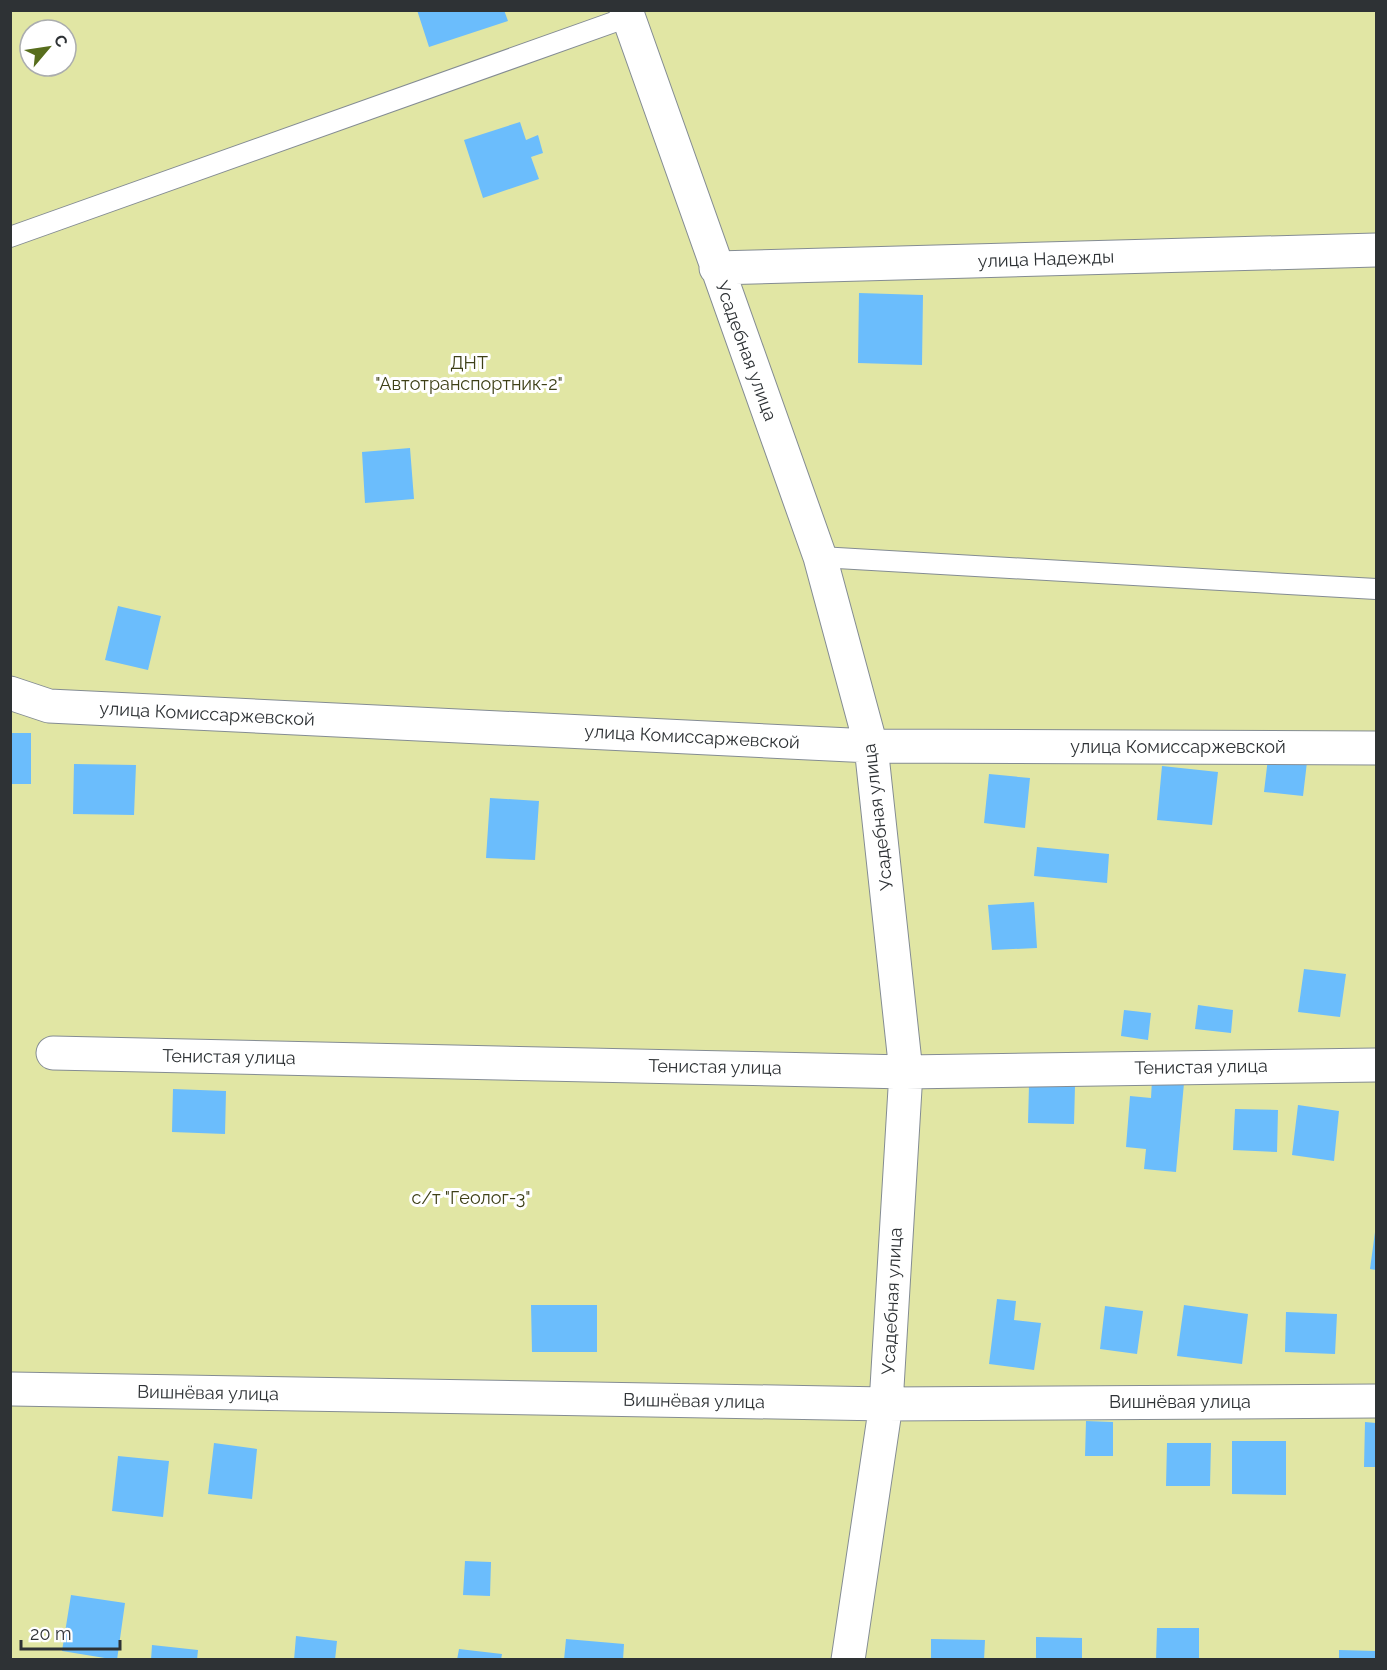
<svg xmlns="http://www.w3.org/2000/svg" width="1387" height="1670" font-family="Raleway,sans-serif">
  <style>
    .green { fill: #e1e6a4; fill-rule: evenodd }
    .building { fill: #6bbdfc }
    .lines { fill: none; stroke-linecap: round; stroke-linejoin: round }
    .service-casing { stroke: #848c93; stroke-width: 22 }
    .minor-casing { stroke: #848c93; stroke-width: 35 }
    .service { stroke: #fff; stroke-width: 20 }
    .minor { stroke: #fff; stroke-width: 33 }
    .labels { text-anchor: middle; stroke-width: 6; stroke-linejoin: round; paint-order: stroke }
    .street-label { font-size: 18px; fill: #2e3235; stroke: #fff }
    .park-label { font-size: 18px; fill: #3e4017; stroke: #fff }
  </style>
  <rect width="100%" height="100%" fill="#edf6fe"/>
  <!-- green -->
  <path class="green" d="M 11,11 L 1376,11 L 1376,1659 L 11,1660 ZM 30,30 L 66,30 L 66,66 L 30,66 Z"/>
  <!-- building -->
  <path class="building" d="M 417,10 L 504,10 L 508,21 L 429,47 Z
    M 520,122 L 526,140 L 538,135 L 543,153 L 531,157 L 539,179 L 483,198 L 464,140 Z
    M 859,293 L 923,295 L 922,365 L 858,363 Z
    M 410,448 L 414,499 L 365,503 L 362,452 Z
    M 118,606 L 161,616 L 148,670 L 105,660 Z
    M 10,733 L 31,733 L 31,784 L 10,784 Z
    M 1268,758 L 1307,762 L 1303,796 L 1264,792 Z
    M 74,764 L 136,765 L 134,815 L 73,814 Z
    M 1162,766 L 1218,772 L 1212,825 L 1157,820 Z
    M 989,774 L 1030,778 L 1025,828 L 984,823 Z
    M 490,798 L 539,801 L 535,860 L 486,858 Z
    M 1037,847 L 1109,854 L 1107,883 L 1034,876 Z
    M 1034,902 L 1037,948 L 992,950 L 988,905 Z
    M 1304,969 L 1346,974 L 1340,1017 L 1298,1012 Z
    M 1198,1005 L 1233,1010 L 1231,1033 L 1195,1029 Z
    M 1124,1010 L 1151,1013 L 1148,1040 L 1121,1036 Z
    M 1152,1080 L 1184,1083 L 1176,1172 L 1144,1169 L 1146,1149 L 1126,1147 L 1130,1096 L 1151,1098 Z
    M 1029,1085 L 1075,1086 L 1074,1124 L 1028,1123 Z
    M 173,1089 L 226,1091 L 225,1134 L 172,1132 Z
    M 1298,1105 L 1339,1111 L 1334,1161 L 1292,1155 Z
    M 1235,1109 L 1278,1110 L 1277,1152 L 1233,1150 Z
    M 1375,1232 L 1376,1232 L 1376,1270 L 1370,1269 Z
    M 997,1299 L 1016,1301 L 1014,1320 L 1041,1323 L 1034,1370 L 989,1364 Z
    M 531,1305 L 597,1305 L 597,1352 L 532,1352 Z
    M 1184,1305 L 1248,1314 L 1242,1364 L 1177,1356 Z
    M 1105,1306 L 1143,1311 L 1137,1354 L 1100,1349 Z
    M 1286,1312 L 1337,1314 L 1335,1354 L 1285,1352 Z
    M 1086,1421 L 1113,1422 L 1113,1456 L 1085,1456 Z
    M 1365,1422 L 1376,1423 L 1376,1467 L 1364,1467 Z
    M 1232,1441 L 1286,1441 L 1286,1495 L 1232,1494 Z
    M 214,1443 L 257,1449 L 252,1499 L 208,1494 Z
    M 1167,1443 L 1211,1443 L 1210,1486 L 1166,1486 Z
    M 118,1456 L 169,1461 L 163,1517 L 112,1511 Z
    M 465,1561 L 491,1562 L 490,1596 L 463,1595 Z
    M 71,1595 L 125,1603 L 117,1660 L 62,1651 Z
    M 1157,1628 L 1199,1628 L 1199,1660 L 1156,1660 Z
    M 296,1636 L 337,1641 L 335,1660 L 294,1660 Z
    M 1036,1637 L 1082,1638 L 1082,1660 L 1036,1660 Z
    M 566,1639 L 624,1644 L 623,1660 L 564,1660 Z
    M 931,1639 L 985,1640 L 984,1660 L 931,1660 Z
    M 152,1645 L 198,1650 L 197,1660 L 151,1660 Z
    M 459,1649 L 502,1654 L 501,1660 L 457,1660 Z
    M 1339,1650 L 1376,1651 L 1376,1660 L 1339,1660 Z"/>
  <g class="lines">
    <!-- service casing -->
    <g class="service-casing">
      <path id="service" d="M 10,237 L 628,17
        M 820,557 L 1376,589"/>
    </g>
    <!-- minor casing -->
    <g class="minor-casing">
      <path id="minor" d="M 626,10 L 820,557 L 871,746 L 906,1072 L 886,1404 L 848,1660
        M 716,268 L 1376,250
        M 10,693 L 49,706 L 871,746 L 1376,748
        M 53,1053 L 906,1072 L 1376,1065
        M 12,1389 L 886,1404 L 1376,1401"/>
    </g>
    <!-- service -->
    <use href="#service" class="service"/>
    <!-- minor -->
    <use href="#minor" class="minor"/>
  </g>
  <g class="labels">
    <!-- street labels -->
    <g class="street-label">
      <text transform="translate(1046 259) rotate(-2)" y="6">улица Надежды</text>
      <text transform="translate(746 351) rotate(70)" y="6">Усадебная улица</text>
      <text transform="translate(207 714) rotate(3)" y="6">улица Комиссаржевской</text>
      <text transform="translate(692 737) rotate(3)" y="6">улица Комиссаржевской</text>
      <text x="1178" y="753">улица Комиссаржевской</text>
      <text transform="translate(878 817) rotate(-97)" y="6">Усадебная улица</text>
      <text transform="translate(229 1057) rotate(1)" y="6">Тенистая улица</text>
      <text transform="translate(715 1067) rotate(1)" y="6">Тенистая улица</text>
      <text transform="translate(1201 1067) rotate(-1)" y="6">Тенистая улица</text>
      <text transform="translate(892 1301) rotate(-87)" y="6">Усадебная улица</text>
      <text transform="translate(208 1393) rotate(1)" y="6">Вишнёвая улица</text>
      <text transform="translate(694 1401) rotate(1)" y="6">Вишнёвая улица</text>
      <text x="1180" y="1408">Вишнёвая улица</text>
    </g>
    <!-- park labels -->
    <g class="park-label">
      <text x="469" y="369">ДНТ<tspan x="469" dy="21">"Автотранспортник-2"</tspan></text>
      <text x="471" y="1204">с/т "Геолог-3"</text>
    </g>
  </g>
  <!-- border -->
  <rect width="1387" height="1670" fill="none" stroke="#2e3235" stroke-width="24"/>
  <!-- north arrow -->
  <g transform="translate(48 48) rotate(61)"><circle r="28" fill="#ffffff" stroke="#abadae" stroke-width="1.5"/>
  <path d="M0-4.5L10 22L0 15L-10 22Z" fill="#576d1c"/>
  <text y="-9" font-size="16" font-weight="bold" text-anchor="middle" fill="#2e3235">С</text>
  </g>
  <!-- scale -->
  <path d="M21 1640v9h99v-9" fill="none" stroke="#2e3235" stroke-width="3"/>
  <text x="30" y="1640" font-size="18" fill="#2e3235" stroke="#ffffff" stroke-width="4.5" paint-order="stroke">20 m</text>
</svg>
